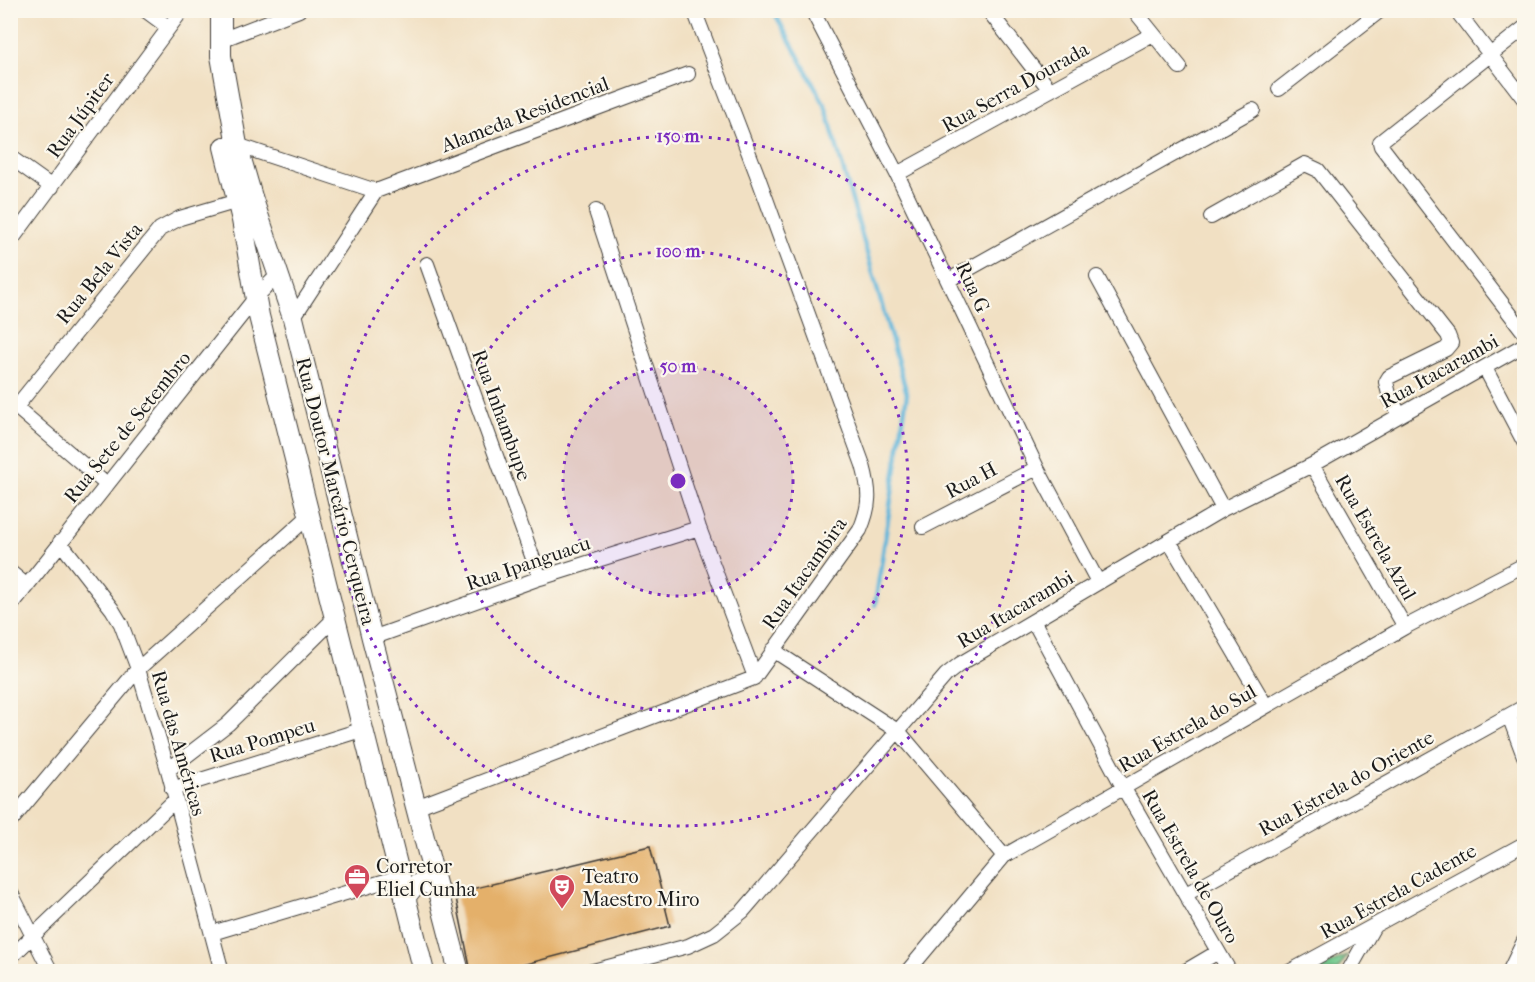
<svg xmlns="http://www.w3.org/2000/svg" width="1535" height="982" font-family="'IM FELL French Canon',serif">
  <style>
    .green { fill: #75cb90; stroke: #487456; stroke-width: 1.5 }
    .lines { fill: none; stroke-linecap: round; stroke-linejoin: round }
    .stream { stroke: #5db5da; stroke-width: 4.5 }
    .building { fill: #e4b06b }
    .street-casing { stroke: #3c3935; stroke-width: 16 }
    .secondary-casing { stroke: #3c3935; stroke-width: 22 }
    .street { stroke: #fff; stroke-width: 14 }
    .secondary { stroke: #fff; stroke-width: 20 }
    .ring { fill: none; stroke: #7b2cbf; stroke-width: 3; stroke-dasharray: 3 6 }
    .labels { text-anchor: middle; stroke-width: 4.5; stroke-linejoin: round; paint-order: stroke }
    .street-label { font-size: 20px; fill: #1c1c1c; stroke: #fbf7ec }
    .poi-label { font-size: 20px; fill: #1c1c1c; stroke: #fbf7ec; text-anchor: start }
    .centre { fill: #7b2cbf; stroke: #fbf7ec; stroke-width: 3 }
    .ring-label { font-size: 18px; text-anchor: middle; font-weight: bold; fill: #7b2cbf; stroke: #fbf7ec; stroke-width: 4.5; stroke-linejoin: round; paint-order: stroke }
  </style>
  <rect width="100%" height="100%" fill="#fbf7ec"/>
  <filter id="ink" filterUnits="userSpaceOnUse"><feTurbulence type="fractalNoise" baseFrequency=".0167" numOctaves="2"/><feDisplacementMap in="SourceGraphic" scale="12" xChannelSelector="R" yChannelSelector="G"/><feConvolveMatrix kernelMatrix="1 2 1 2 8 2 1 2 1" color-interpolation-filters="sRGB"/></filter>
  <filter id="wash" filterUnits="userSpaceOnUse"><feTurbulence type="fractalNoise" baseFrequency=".008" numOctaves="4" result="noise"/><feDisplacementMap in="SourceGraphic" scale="24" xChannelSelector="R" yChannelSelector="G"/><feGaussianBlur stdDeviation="1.35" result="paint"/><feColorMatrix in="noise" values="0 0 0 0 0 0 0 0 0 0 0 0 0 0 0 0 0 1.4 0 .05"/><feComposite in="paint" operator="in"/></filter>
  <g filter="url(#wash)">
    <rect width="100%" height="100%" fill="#f1e0c3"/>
    <!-- green -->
    <path class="green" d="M 1348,955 L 1337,971 L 1316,971 Z"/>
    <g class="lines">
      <!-- stream -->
      <path class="stream" d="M 773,10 L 825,105 L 907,394 L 875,605"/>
    </g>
    <g id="blocks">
      <!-- building -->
      <path class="building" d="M 650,846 L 670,926 L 495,972 L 471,972 L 455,893 Z"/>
    </g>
  </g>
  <g filter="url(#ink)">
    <use href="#blocks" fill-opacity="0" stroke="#3c3935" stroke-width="1.5"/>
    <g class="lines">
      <!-- street casing -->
      <g class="street-casing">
        <path id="street" d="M 145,10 L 168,27
          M 812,10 L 897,174 L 1037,468 L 1098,582
          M 988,10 L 1050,90
          M 1134,10 L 1180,67
          M 1456,10 L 1524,99
          M 1524,28 L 1380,142 L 1381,146 L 1524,332
          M 221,40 L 299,10
          M 1279,89 L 1381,10
          M 237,145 L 376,191 L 293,318
          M 10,157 L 52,187
          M 897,174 L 1153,34
          M 376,191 L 688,74
          M 596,211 L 699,528 L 755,677
          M 1211,217 L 1305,164 L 1318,170 L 1448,335 L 1451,343 L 1446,349 L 1389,377 L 1386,382 L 1390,398 L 1400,415
          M 10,242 L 182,10
          M 427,264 L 540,578
          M 1097,277 L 1223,509
          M 949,280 L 1253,110
          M 1485,368 L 1524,442
          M 10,402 L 107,485
          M 16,407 L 160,229 L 180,218 L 238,201
          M 1312,465 L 1405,627
          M 923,527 L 1037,468
          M 1169,541 L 1266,706
          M 60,542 L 112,609 L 121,624 L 138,669 L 168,770 L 222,972
          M 10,572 L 27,586
          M 10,607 L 256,297 L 278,275
          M 1034,622 L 1123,787 L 1230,972
          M 372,638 L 540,578 L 699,528
          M 773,650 L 899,732 L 1004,856
          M 1509,716 L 1524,756
          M 168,770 L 228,724 L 335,618
          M 172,789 L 364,729
          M 416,807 L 754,678 L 860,530 C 871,504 870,491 863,465 L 758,177 L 694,10
          M 10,822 L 138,669 L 308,517
          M 10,891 L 51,972
          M 1186,894 L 1524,707
          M 212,933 L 399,877
          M 10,958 L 175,800
          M 589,972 L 688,946 L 714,934 L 743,911 L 946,675 L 960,664 L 1223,509 L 1312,465 L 1524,345
          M 907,972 L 1004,856 L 1405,627 L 1524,565
          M 1184,972 L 1218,952
          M 1289,972 L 1524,844
          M 1348,972 L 1374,926
          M 1509,972 L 1524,941"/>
      </g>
      <!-- secondary casing -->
      <g class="secondary-casing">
        <path id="secondary" d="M 221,10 L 221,56 L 237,145 L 252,197 L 293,318 L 372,638 L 459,972
          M 224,147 L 242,220 L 259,316 L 424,972
          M 405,898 C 415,883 421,878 438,889"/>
      </g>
      <!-- street -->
      <use href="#street" class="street"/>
      <!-- secondary -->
      <use href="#secondary" class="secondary"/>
    </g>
  </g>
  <!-- distance rings -->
  <circle cx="678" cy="481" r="115" fill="#7b2cbf" fill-opacity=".12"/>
  <g class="ring">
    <circle cx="678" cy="481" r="115"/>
    <circle cx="678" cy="481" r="230"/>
    <circle cx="678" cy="481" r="345"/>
  </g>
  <!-- icons -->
  <defs>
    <g id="office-pin" transform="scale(1.35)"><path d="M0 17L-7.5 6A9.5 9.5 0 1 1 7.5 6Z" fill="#d1495b" stroke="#fbf7ec"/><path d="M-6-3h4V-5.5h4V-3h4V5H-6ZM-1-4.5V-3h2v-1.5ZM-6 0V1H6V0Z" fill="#fff"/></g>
    <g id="theatre-pin" transform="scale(1.35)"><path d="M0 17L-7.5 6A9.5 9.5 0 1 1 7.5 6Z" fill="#d1495b" stroke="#fbf7ec"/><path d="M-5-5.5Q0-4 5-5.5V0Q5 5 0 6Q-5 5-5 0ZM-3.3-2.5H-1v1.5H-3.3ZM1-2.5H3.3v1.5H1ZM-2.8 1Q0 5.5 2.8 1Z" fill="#fff"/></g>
  </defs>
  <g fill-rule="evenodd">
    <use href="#office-pin" x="357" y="877"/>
    <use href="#theatre-pin" x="562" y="887"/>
  </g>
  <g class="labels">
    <!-- street labels -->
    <g class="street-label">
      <text transform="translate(1015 87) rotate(-29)" y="7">Rua Serra Dourada</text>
      <text transform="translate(525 114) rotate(-21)" y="7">Alameda Residencial</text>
      <text transform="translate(80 115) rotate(-54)" y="7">Rua Júpiter</text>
      <text transform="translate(99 273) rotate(-51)" y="7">Rua Bela Vista</text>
      <text transform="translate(973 287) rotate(65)" y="7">Rua G</text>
      <text transform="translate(1439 371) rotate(-29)" y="7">Rua Itacarambi</text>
      <text transform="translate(502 415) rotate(70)" y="7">Rua Inhambupe</text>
      <text transform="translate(127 427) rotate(-51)" y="7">Rua Sete de Setembro</text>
      <text transform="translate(971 480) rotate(-28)" y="7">Rua H</text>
      <text transform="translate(336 491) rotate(76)" y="7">Rua Doutor Marcário Cerqueira</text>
      <text transform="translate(1376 537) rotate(60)" y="7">Rua Estrela Azul</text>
      <text transform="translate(528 563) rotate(-19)" y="7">Rua Ipanguacu</text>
      <text transform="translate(804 573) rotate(-55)" y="7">Rua Itacambira</text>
      <text transform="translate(1015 609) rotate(-31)" y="7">Rua Itacarambi</text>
      <text transform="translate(1187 728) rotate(-30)" y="7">Rua Estrela do Sul</text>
      <text transform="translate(262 740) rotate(-17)" y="7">Rua Pompeu</text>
      <text transform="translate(179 743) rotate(74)" y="7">Rua das Américas</text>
      <text transform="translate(1346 783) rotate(-29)" y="7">Rua Estrela do Oriente</text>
      <text transform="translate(1191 866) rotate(60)" y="7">Rua Estrela de Ouro</text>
      <text transform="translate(1398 891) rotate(-29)" y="7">Rua Estrela Cadente</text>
    </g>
    <!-- poi labels -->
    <g class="poi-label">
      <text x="376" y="873">Corretor<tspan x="376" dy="23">Eliel Cunha</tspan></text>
      <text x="582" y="883">Teatro<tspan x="582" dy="23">Maestro Miro</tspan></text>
    </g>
  </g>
  <circle cx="678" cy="481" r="9" class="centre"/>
  <g class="ring-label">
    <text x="678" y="142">150 m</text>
    <text x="678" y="257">100 m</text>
    <text x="678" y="372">50 m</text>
  </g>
  <!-- margin -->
  <rect width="1535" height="982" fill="none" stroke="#fbf7ec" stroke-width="36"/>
</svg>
